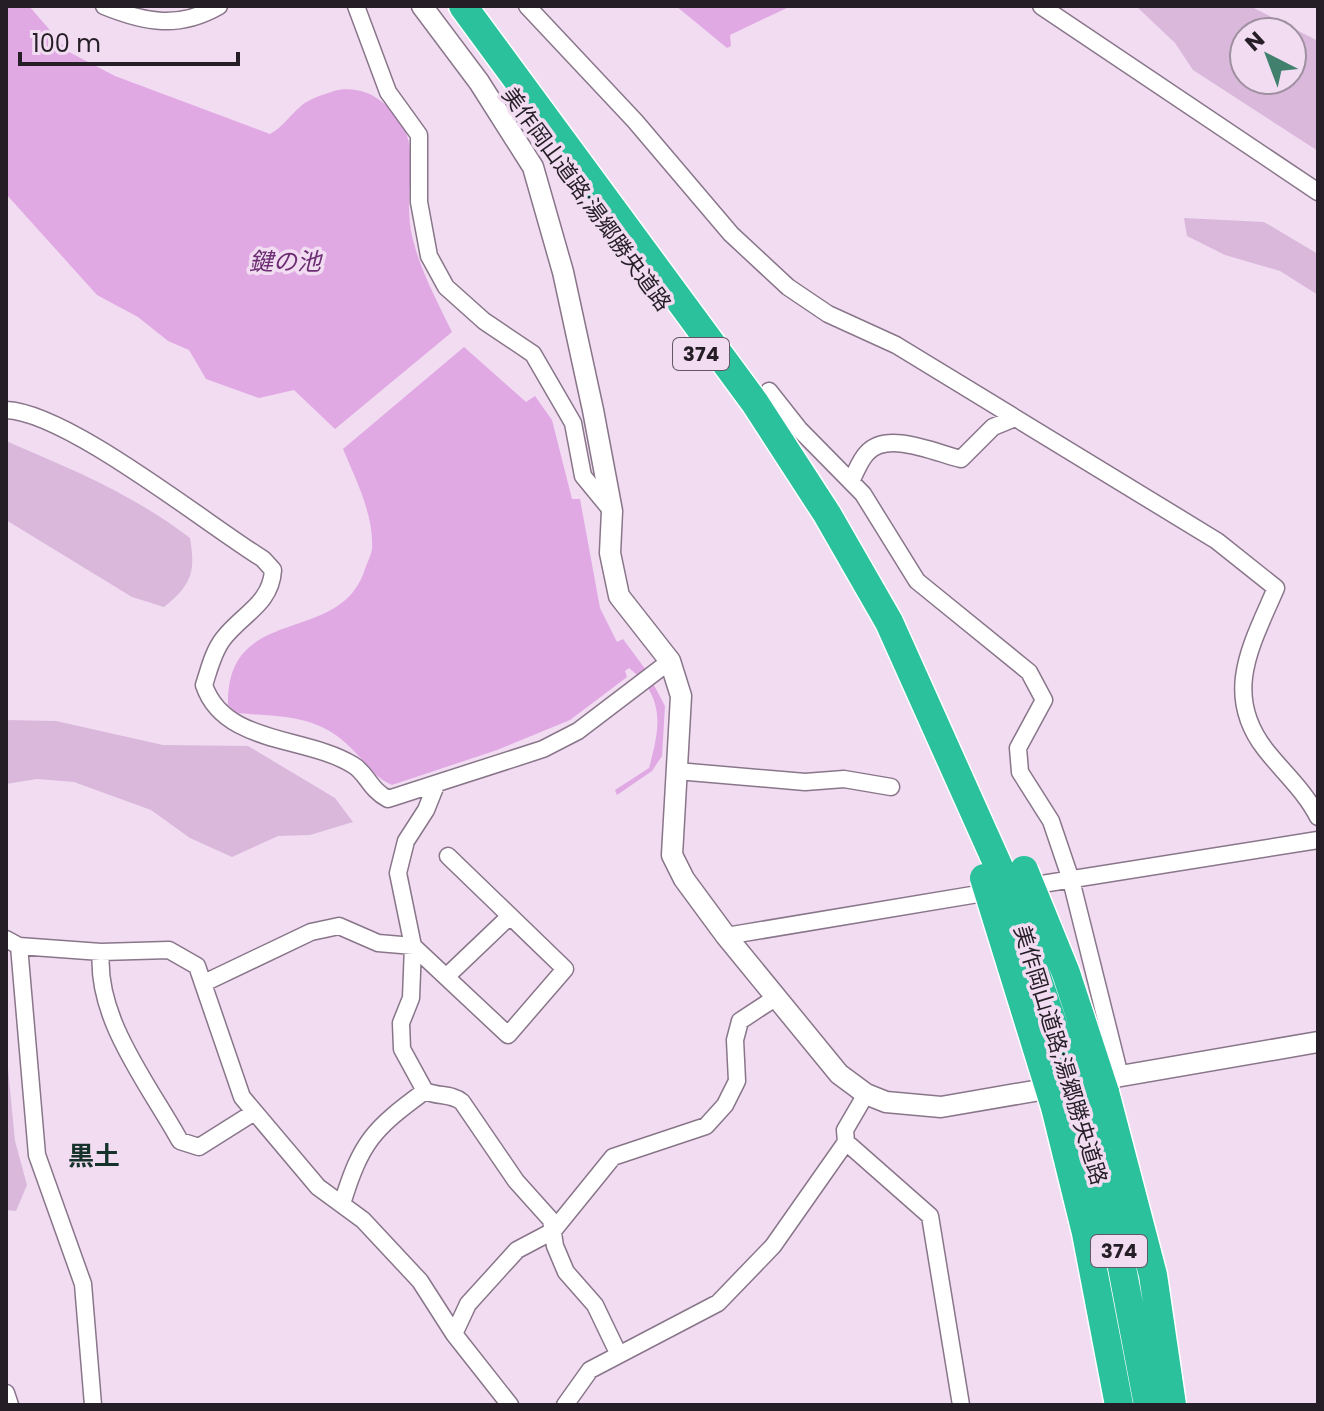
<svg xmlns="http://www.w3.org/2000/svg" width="1324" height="1411" font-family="Poppins,'Noto Sans JP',sans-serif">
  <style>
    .green { fill: #dab8dc; fill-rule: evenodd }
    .water { fill: #e0a9e3 }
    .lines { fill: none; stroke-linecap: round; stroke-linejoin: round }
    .minor-casing { stroke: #89768a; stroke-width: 19 }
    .tertiary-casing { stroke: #89768a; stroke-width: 23 }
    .motorway-casing { stroke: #fff; stroke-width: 31 }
    .minor { stroke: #fff; stroke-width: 16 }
    .tertiary { stroke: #fff; stroke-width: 20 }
    .motorway { stroke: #2bc19d; stroke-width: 28 }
    .motorway-bridge-casing { stroke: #fff; stroke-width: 31; stroke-linecap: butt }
    .motorway-bridge { stroke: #2bc19d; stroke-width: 28 }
    .labels { text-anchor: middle; stroke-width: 7; stroke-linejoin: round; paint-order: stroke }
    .shield { fill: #f1dcf2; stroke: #625763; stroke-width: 2 }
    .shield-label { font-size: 20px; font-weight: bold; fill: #251e26 }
    .street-label { font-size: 22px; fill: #251e26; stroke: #f1dcf2 }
    .water-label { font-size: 24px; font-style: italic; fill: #6c2d72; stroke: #f1dcf2 }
    .quarter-label { font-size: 26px; font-weight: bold; fill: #15332a; stroke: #f1dcf2 }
  </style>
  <rect width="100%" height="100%" fill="#f1dcf2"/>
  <!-- green -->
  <path class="green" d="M 1136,6 L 1250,6 L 1318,41 L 1318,151 L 1193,70 L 1175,43 ZM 1244,32 L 1292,32 L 1292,80 L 1244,80 Z
    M 1184,218 L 1264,222 L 1318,254 L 1318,295 L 1280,271 L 1225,255 L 1187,236 Z
    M 6,441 C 71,469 133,494 190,538 C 196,573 191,585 164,607 L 132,597 L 6,520 Z
    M 6,720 L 56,721 L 163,745 L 248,746 L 335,798 L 353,822 L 310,835 L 278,836 L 232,857 L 190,838 L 151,810 L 74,782 L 37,779 L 6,784 Z
    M 6,1048 L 15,1141 L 27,1185 L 16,1211 L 6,1210 Z"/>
  <!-- water -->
  <path class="water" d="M 6,6 L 29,6 L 69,52 L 115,76 L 270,134 C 284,126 289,116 301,106 C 308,99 325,94 334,91 C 346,87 365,90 375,97 C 433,134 400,182 412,236 C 420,270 437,301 452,332 L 335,429 L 294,390 L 259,398 L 206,379 L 189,350 L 168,341 L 138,317 L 97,295 L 6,194 Z
    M 676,6 L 791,6 L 730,35 L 731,46 L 727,48 Z
    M 464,347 L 526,402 L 535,396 L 552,420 L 572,499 L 580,499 L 600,608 L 617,642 L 623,639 L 646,670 L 665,706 L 662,756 L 652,771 L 617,795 L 615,790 L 649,768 C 660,728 666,697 629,668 L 625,671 L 627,677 L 570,720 L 497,750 L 392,785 C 373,777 365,761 351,748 C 317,714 282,717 236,713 L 228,705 C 226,603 338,646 364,572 C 366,565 371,556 372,549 C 374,515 356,480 343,449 Z"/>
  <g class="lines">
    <!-- minor casing -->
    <g class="minor-casing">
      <path id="minor" d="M 104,6 C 146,23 179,29 219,6
        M 356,6 L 388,92 L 419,135 L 419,202 L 429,256 L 446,287 L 484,321 L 533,354 L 573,423 L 583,476 L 611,510
        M 527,6 L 635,121 L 731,234 L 788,287 L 828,314 L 896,345 L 1217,541 L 1276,588 C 1252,644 1222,693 1265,749 C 1282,771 1305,791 1318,817
        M 1041,6 L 1318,192
        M 769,391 L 799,429 L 863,494 L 917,581 L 1029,672 L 1044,700 L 1018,748 L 1020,772 L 1051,821 L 1071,880 L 1120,1076
        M 6,410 C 67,412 205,523 263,559 L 273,570 C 271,604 242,614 223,639 C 213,652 209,670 204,685 C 224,745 307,736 353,765 C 367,773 369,789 388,799 L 543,749 L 578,731 L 670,661
        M 851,481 C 856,472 860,460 867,453 C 887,430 936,453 961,459 L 993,427 L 1015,418
        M 677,771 L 805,782 L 844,779 L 891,787
        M 1023,887 L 1318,840
        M 726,936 L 996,891
        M 6,939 L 19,946 L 101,952 L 169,950 L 197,966 L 242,1097 L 318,1187 L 363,1220 L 420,1281 L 454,1334 L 510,1405
        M 19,946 L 37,1155 L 83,1284 L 93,1405
        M 101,952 C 95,1018 149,1085 180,1141 L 199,1147 L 253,1113
        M 446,977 L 510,916
        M 204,983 L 311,932 L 339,926 L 378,943 L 413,946 L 508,1035 L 565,969 L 448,856
        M 425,1091 C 438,1097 451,1093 462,1102 L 516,1181 L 551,1220 L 555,1246 L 566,1272 L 595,1305 L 618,1353
        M 846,1142 L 930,1216 L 961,1405
        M 342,1204 C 361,1142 373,1129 425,1091 L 402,1049 L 401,1023 L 411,998 L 413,946 L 398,873 L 406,841 L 426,810 L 436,785
        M 454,1334 L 468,1304 L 517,1250 L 553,1231 L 613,1157 L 706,1126 L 725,1105 L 737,1081 L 735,1040 L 740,1021 L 775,998
        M 6,1393 L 10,1405
        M 565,1405 L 590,1370 L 718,1303 L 773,1246 L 846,1142 L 845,1130 L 866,1094"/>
    </g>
    <!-- tertiary casing -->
    <g class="tertiary-casing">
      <path id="tertiary" d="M 422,6 L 479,82 L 533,167 L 563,272 L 593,410 L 612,511 L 610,553 L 619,596 L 670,661 L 681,696 L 672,855 L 684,879 L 726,936 L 839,1074 L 866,1094 L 886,1102 L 941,1107 L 1318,1042"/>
    </g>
    <!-- motorway casing -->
    <g class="motorway-casing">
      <path id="motorway" d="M 463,6 L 755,403 L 827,514 L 889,622 L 1002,874
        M 1105,1092 L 1153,1275 L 1172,1405
        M 1079,1100 L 1120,1257 L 1148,1405
        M 1055,1107 L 1086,1233 L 1119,1405"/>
    </g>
    <!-- minor -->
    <use href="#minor" class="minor"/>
    <!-- tertiary -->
    <use href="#tertiary" class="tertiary"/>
    <!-- motorway -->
    <use href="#motorway" class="motorway"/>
    <!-- motorway-bridge casing -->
    <g class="motorway-bridge-casing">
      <path id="motorway-bridge" d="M 1024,870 L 1066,973 L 1105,1092
        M 1002,874 L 1079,1100
        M 984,878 L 1055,1107"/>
    </g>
    <!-- motorway-bridge -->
    <use href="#motorway-bridge" class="motorway-bridge"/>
  </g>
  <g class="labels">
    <!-- shield labels -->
    <g class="shield">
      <rect x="673" y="338" width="56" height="32" rx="6"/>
      <rect x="1091" y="1235" width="56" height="32" rx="6"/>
    </g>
    <g class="shield-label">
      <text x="701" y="361">374</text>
      <text x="1119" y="1258">374</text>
    </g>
    <!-- street labels -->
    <g class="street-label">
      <text transform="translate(587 199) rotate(54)" y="8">美作岡山道路;湯郷勝央道路</text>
      <text transform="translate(1061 1055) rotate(73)" y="8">美作岡山道路;湯郷勝央道路</text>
    </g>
    <!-- water labels -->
    <g class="water-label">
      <text x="285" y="270">鍵の池</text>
    </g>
    <!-- quarter labels -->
    <g class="quarter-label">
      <text x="94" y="1165">黒土</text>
    </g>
  </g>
  <!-- border -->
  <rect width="1324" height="1411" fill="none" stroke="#251e26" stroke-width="16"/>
  <!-- north arrow -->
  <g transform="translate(1268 56) rotate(318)"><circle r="38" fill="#f1dcf2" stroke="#9f90a0" stroke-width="2"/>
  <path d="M0-6L14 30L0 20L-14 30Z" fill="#41806d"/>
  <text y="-12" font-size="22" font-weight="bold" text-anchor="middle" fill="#251e26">N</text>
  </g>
  <!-- scale -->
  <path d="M20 52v12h218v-12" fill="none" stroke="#251e26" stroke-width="4"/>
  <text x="32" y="52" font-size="24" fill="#251e26" stroke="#f1dcf2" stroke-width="6" paint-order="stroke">100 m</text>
</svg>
